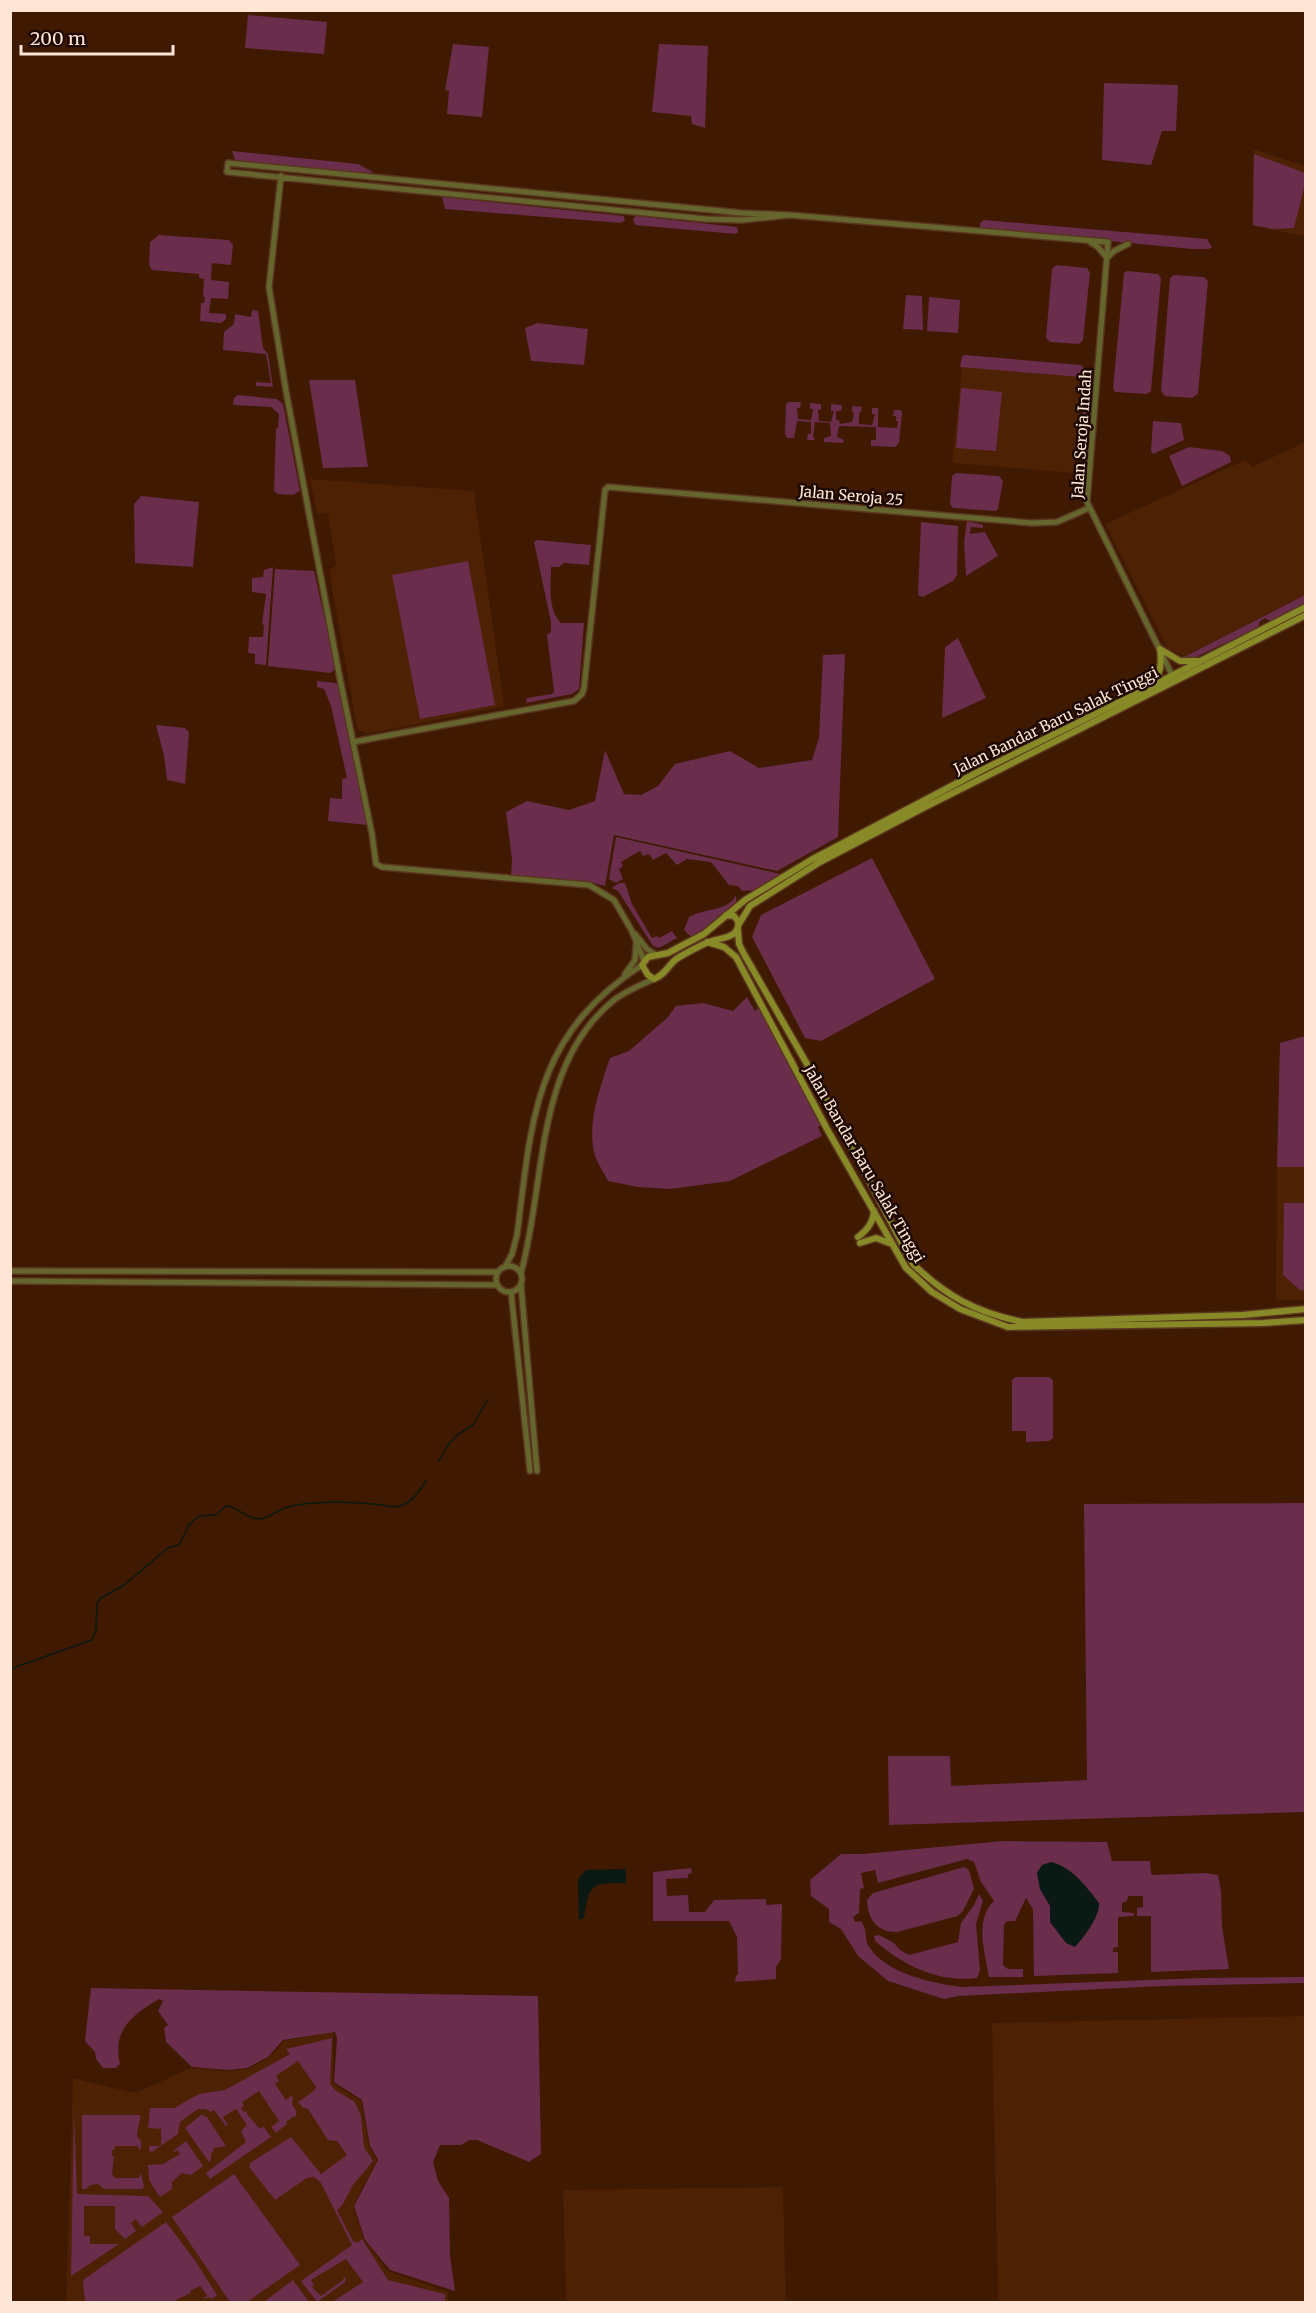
<svg xmlns="http://www.w3.org/2000/svg" width="1316" height="2313" font-family="Merriweather,serif">
  <style>
    .built { fill: #4c2104 }
    .green { fill: #6a2d4c }
    .water { fill: #0a1914 }
    .lines { fill: none; stroke-linecap: round; stroke-linejoin: round }
    .stream { stroke: #0a1914; stroke-width: 1.5 }
    .tertiary-casing { stroke: #5a361e; stroke-width: 8 }
    .secondary-casing { stroke: #5a361e; stroke-width: 9 }
    .tertiary { stroke: #64662e; stroke-width: 5 }
    .secondary { stroke: #878a27; stroke-width: 6 }
    .labels { text-anchor: middle; stroke-width: 5; stroke-linejoin: round; paint-order: stroke }
    .street-label { font-size: 15px; fill: #ffe5d6; stroke: #1d0800 }
  </style>
  <rect width="100%" height="100%" fill="#3f1900"/>
  <!-- built -->
  <path class="built" d="M 1253,149 L 1305,166 L 1305,236 L 1252,226 Z
    M 963,357 L 1083,367 L 1074,473 L 952,463 Z
    M 1305,442 L 1305,595 L 1185,656 L 1168,649 L 1105,524 L 1245,460 L 1252,467 Z
    M 310,479 L 474,491 L 504,706 L 366,734 L 357,728 L 329,571 L 336,565 L 328,513 L 317,514 Z
    M 1277,1167 L 1305,1167 L 1305,1300 L 1276,1300 Z
    M 1305,2016 L 1305,2302 L 998,2302 L 992,2023 Z
    M 333,2032 L 333,2083 L 361,2101 L 369,2146 L 377,2161 L 353,2206 L 364,2240 L 388,2271 L 448,2292 L 448,2302 L 66,2302 L 73,2078 L 135,2093 L 191,2068 L 228,2071 L 247,2069 L 269,2058 L 284,2041 Z
    M 783,2187 L 786,2302 L 566,2302 L 563,2190 Z"/>
  <!-- green -->
  <path class="green" d="M 248,15 L 327,22 L 324,54 L 245,48 Z
    M 453,44 L 489,47 L 482,117 L 447,114 L 449,91 L 445,90 Z
    M 659,44 L 708,46 L 705,128 L 692,124 L 691,116 L 652,112 Z
    M 1104,83 L 1178,85 L 1176,131 L 1162,131 L 1151,165 L 1102,160 Z
    M 232,151 L 358,164 L 373,172 L 367,174 L 244,162 L 235,160 Z
    M 1254,154 L 1305,173 L 1305,184 L 1294,228 L 1273,229 L 1253,225 Z
    M 442,197 L 624,216 L 625,220 L 621,223 L 445,209 Z
    M 636,216 L 737,227 L 738,232 L 736,234 L 635,225 L 633,219 Z
    M 984,220 L 1207,239 L 1212,247 L 1209,249 L 1192,249 L 982,229 L 980,227 L 980,223 Z
    M 159,235 L 229,240 L 233,245 L 231,265 L 212,263 L 211,280 L 229,282 L 228,299 L 211,298 L 209,313 L 226,314 L 226,319 L 221,323 L 200,321 L 201,303 L 204,303 L 205,297 L 203,296 L 204,279 L 199,278 L 199,274 L 152,270 L 149,265 L 150,242 Z
    M 1056,265 L 1087,268 L 1090,273 L 1083,340 L 1079,344 L 1050,342 L 1046,338 L 1052,269 Z
    M 1127,271 L 1158,274 L 1161,278 L 1151,391 L 1147,394 L 1115,392 L 1113,388 L 1124,273 Z
    M 1174,275 L 1204,277 L 1208,281 L 1198,394 L 1192,398 L 1165,396 L 1161,391 L 1170,278 Z
    M 906,295 L 922,296 L 923,330 L 903,329 Z
    M 929,297 L 960,300 L 958,333 L 927,331 Z
    M 252,310 L 258,311 L 263,348 L 268,354 L 273,387 L 256,386 L 256,382 L 271,383 L 266,354 L 223,350 L 224,332 L 234,324 L 235,314 L 251,317 Z
    M 537,323 L 588,329 L 584,365 L 531,361 L 525,328 Z
    M 965,355 L 1081,365 L 1091,376 L 1087,416 L 1082,420 L 1084,397 L 1080,396 L 1081,377 L 960,367 L 962,356 Z
    M 309,380 L 355,380 L 368,467 L 323,468 Z
    M 961,388 L 1002,392 L 996,451 L 956,448 Z
    M 238,395 L 277,399 L 283,404 L 300,491 L 293,495 L 278,494 L 274,491 L 276,428 L 278,428 L 279,414 L 271,407 L 233,405 L 234,398 Z
    M 789,402 L 801,402 L 800,408 L 797,408 L 798,419 L 811,420 L 813,409 L 810,409 L 810,403 L 821,404 L 821,410 L 818,410 L 819,421 L 831,422 L 834,411 L 831,411 L 831,404 L 842,405 L 841,411 L 836,411 L 836,420 L 839,420 L 840,424 L 852,422 L 854,413 L 852,412 L 852,406 L 862,407 L 861,412 L 859,413 L 859,424 L 872,425 L 875,414 L 872,414 L 872,408 L 878,408 L 878,427 L 897,428 L 898,421 L 896,421 L 896,416 L 893,416 L 894,410 L 901,410 L 902,413 L 899,443 L 895,447 L 871,446 L 871,440 L 876,440 L 876,427 L 839,426 L 837,437 L 844,440 L 843,443 L 824,442 L 824,438 L 831,436 L 830,423 L 815,422 L 813,436 L 815,440 L 807,440 L 808,434 L 811,434 L 811,422 L 797,421 L 794,438 L 787,438 L 785,434 L 786,404 Z
    M 1153,421 L 1181,423 L 1184,440 L 1153,454 L 1151,450 Z
    M 1189,447 L 1222,451 L 1230,456 L 1231,462 L 1182,486 L 1169,456 Z
    M 956,473 L 999,476 L 1003,481 L 998,509 L 996,511 L 953,508 L 950,504 L 952,476 Z
    M 141,496 L 199,502 L 193,567 L 135,563 L 134,504 Z
    M 967,521 L 983,525 L 983,528 L 971,527 L 970,534 L 985,532 L 998,556 L 966,576 L 964,542 Z
    M 921,522 L 958,526 L 957,575 L 953,581 L 923,597 L 918,595 Z
    M 537,540 L 591,545 L 589,565 L 564,563 L 559,567 L 551,567 C 551,584 547,609 561,623 L 584,623 L 579,689 L 572,694 L 526,703 L 527,698 L 552,694 L 554,691 L 547,635 L 551,632 L 551,622 L 534,542 Z
    M 468,561 L 495,705 L 420,719 L 392,575 Z
    M 273,567 L 266,665 L 255,664 L 255,654 L 248,653 L 249,637 L 263,637 L 264,625 L 262,624 L 266,594 L 252,592 L 252,578 L 263,577 L 264,570 Z
    M 275,569 L 314,571 L 336,669 L 330,673 L 268,666 Z
    M 1305,595 L 1305,604 L 1271,622 L 1265,618 L 1259,622 L 1259,628 L 1227,645 L 1223,644 L 1194,658 L 1180,659 Z
    M 958,638 L 986,698 L 942,718 L 945,647 Z
    M 845,654 L 838,837 L 777,871 L 614,835 L 605,886 L 590,882 L 511,876 L 512,859 L 506,812 L 527,801 L 569,810 L 595,801 L 605,750 L 624,794 L 641,795 L 658,786 L 675,764 L 730,751 L 759,768 L 812,760 L 819,738 L 823,655 Z
    M 317,681 L 335,683 L 341,687 L 367,825 L 328,821 L 330,798 L 342,799 L 342,779 L 347,778 L 331,706 L 324,689 L 317,687 Z
    M 156,725 L 185,728 L 189,732 L 185,784 L 167,780 L 164,756 Z
    M 616,837 L 785,875 L 758,890 L 742,891 L 738,886 L 729,885 L 711,862 L 687,859 L 677,865 L 666,853 L 653,860 L 649,854 L 643,856 L 640,851 L 621,862 L 623,866 L 619,869 L 623,879 L 616,883 L 609,879 Z
    M 872,858 L 935,979 L 821,1041 L 805,1038 L 752,937 L 761,915 Z
    M 619,883 L 625,883 L 632,904 L 652,938 L 657,936 L 659,938 L 672,931 L 677,938 L 659,948 L 653,946 L 618,891 L 612,888 Z
    M 736,895 L 736,903 L 695,938 L 690,936 L 684,930 L 689,917 C 704,908 728,912 736,895 Z
    M 747,997 L 755,1011 L 760,1006 L 822,1125 L 818,1127 L 822,1136 L 730,1181 L 670,1189 L 638,1187 L 608,1181 C 604,1173 598,1164 595,1156 C 586,1124 600,1088 610,1058 L 629,1051 L 667,1018 L 676,1006 L 703,1003 L 733,1011 Z
    M 1305,1036 L 1305,1167 L 1277,1167 L 1280,1043 Z
    M 1284,1203 L 1305,1203 L 1305,1290 L 1300,1290 L 1283,1275 Z
    M 1015,1377 L 1049,1377 L 1053,1380 L 1053,1438 L 1049,1441 L 1026,1442 L 1026,1431 L 1012,1431 L 1012,1380 Z
    M 1305,1503 L 1305,1812 L 889,1825 L 888,1756 L 950,1756 L 951,1786 L 1087,1780 L 1084,1504 Z
    M 1003,1841 L 1107,1842 L 1112,1861 L 1150,1861 L 1151,1873 L 1153,1875 L 1205,1873 L 1218,1875 L 1221,1891 L 1222,1927 L 1229,1969 L 1151,1972 L 1151,1916 L 1137,1916 L 1137,1908 L 1143,1907 L 1143,1896 L 1128,1896 L 1127,1901 L 1122,1903 L 1122,1912 L 1134,1913 L 1134,1916 L 1118,1917 L 1118,1947 L 1113,1948 L 1113,1952 L 1118,1952 L 1118,1973 L 1034,1976 L 1033,1909 L 1026,1898 L 1015,1921 L 1007,1921 L 1004,1925 L 1003,1965 L 1008,1969 L 1023,1969 L 1023,1977 L 989,1977 C 985,1954 974,1920 994,1901 L 981,1882 L 974,1862 L 967,1859 L 878,1883 L 875,1870 L 861,1873 L 864,1888 L 860,1889 L 859,1913 L 853,1917 L 855,1922 L 861,1921 C 868,1930 864,1940 869,1947 C 887,1974 932,1983 962,1987 L 1202,1978 L 1305,1977 L 1305,1983 L 1163,1986 L 958,1996 L 944,1999 L 888,1981 L 858,1956 L 841,1929 L 829,1922 L 829,1909 L 811,1896 L 810,1880 L 841,1854 L 863,1854 Z
    M 964,1867 L 969,1870 L 974,1889 L 963,1911 L 958,1916 L 897,1932 C 876,1932 868,1919 867,1900 L 873,1893 Z
    M 691,1868 L 692,1873 L 688,1874 L 688,1878 L 666,1879 L 667,1896 L 688,1895 L 689,1912 L 705,1912 L 714,1900 L 766,1899 L 766,1905 L 782,1904 L 781,1959 L 776,1967 L 776,1979 L 735,1982 L 736,1976 L 738,1974 L 737,1937 L 729,1921 L 653,1921 L 653,1872 Z
    M 979,1894 L 983,1901 L 976,1924 L 980,1970 L 977,1978 C 938,1983 903,1965 875,1941 L 874,1936 L 879,1935 L 894,1943 L 900,1950 L 909,1955 L 958,1942 L 961,1923 L 974,1905 Z
    M 91,1988 L 538,1996 L 541,2154 L 529,2162 L 477,2140 L 469,2140 L 461,2145 L 440,2145 L 433,2162 L 438,2181 L 449,2198 L 450,2256 L 455,2291 L 390,2270 L 365,2240 L 354,2206 L 378,2160 L 370,2146 L 362,2100 L 334,2082 L 337,2039 L 335,2032 L 283,2040 L 268,2057 L 247,2068 L 228,2070 L 192,2067 L 166,2042 L 164,2028 L 168,2025 L 158,2011 L 163,2001 L 159,1999 C 132,2015 112,2030 120,2064 L 116,2068 L 103,2068 L 96,2059 L 95,2052 L 85,2041 Z
    M 332,2038 L 330,2084 L 335,2090 L 355,2102 L 361,2116 L 364,2147 L 373,2161 L 353,2185 L 342,2206 L 337,2210 L 353,2241 L 358,2243 L 362,2239 L 388,2280 L 445,2294 L 445,2302 L 332,2302 L 363,2282 L 346,2259 L 311,2280 L 314,2285 L 312,2287 L 321,2296 L 343,2280 L 344,2277 L 346,2278 L 345,2282 L 317,2302 L 301,2281 L 352,2245 L 321,2183 L 314,2177 L 307,2178 L 275,2200 L 249,2167 L 250,2163 L 291,2137 L 321,2174 L 347,2155 L 337,2141 L 328,2140 L 308,2109 L 303,2108 L 298,2102 L 315,2090 L 316,2087 L 298,2061 L 276,2076 L 279,2081 L 275,2084 L 286,2100 L 292,2096 L 293,2097 L 292,2104 L 296,2111 L 296,2117 L 294,2116 L 286,2122 L 287,2124 L 276,2133 L 271,2127 L 279,2121 L 259,2091 L 242,2102 L 244,2106 L 241,2108 L 244,2112 L 247,2111 L 247,2114 L 259,2128 L 264,2127 L 271,2137 L 210,2179 L 206,2173 L 246,2142 L 241,2131 L 247,2125 L 236,2109 L 223,2117 L 228,2125 L 226,2126 L 214,2110 L 210,2112 L 206,2109 L 198,2109 L 180,2122 L 178,2134 L 152,2152 L 149,2151 L 149,2146 L 160,2146 L 161,2144 L 161,2129 L 148,2128 L 150,2108 L 174,2108 L 199,2094 L 225,2090 L 290,2054 L 286,2049 Z
    M 74,2110 L 77,2194 L 148,2196 L 163,2212 L 142,2227 L 136,2219 L 131,2223 L 136,2231 L 125,2239 L 115,2229 L 115,2206 L 84,2206 L 84,2236 L 90,2236 L 90,2244 L 119,2244 L 71,2276 Z
    M 82,2115 L 140,2115 C 141,2119 137,2129 137,2136 L 141,2141 L 141,2149 L 139,2150 L 138,2146 L 115,2146 L 114,2150 L 112,2150 L 112,2156 L 114,2156 L 112,2174 L 115,2178 L 139,2178 L 141,2173 L 144,2187 L 142,2189 L 104,2189 L 98,2184 L 91,2185 L 85,2189 L 82,2189 Z
    M 201,2115 L 207,2117 L 226,2146 L 214,2148 L 211,2155 L 211,2160 L 209,2162 L 185,2128 Z
    M 186,2141 L 203,2166 L 191,2175 L 182,2173 L 172,2182 L 172,2189 L 162,2196 L 159,2196 L 149,2180 L 148,2165 L 163,2164 L 180,2154 L 178,2150 L 174,2152 L 173,2151 Z
    M 234,2174 L 300,2265 L 247,2302 L 230,2302 L 172,2217 Z
    M 166,2222 L 194,2259 L 217,2295 L 212,2299 L 209,2297 L 205,2299 L 204,2298 L 207,2295 L 200,2286 L 190,2291 L 191,2293 L 176,2300 L 176,2302 L 85,2302 L 83,2280 Z
    M 293,2280 L 309,2302 L 266,2302 L 265,2301 Z"/>
  <!-- water -->
  <path class="water" d="M 1051,1862 C 1072,1867 1086,1886 1099,1903 C 1100,1917 1084,1937 1075,1947 L 1066,1943 L 1050,1922 L 1050,1906 L 1040,1889 L 1037,1873 L 1042,1865 Z
    M 626,1869 L 626,1883 C 590,1883 589,1884 584,1918 L 579,1920 L 578,1879 L 586,1870 Z"/>
  <g class="lines">
    <!-- stream -->
    <path class="stream" d="M 439,1461 L 448,1445 L 456,1436 L 473,1425 L 488,1399
      M 10,1669 L 92,1640 L 96,1630 L 97,1604 L 101,1598 L 124,1585 L 168,1548 L 179,1545 L 189,1525 L 194,1520 L 199,1516 L 216,1515 L 226,1506 C 239,1507 246,1519 259,1519 C 270,1519 278,1509 288,1507 C 314,1500 346,1502 372,1504 C 381,1504 391,1508 400,1506 C 412,1503 419,1491 426,1481"/>
    <!-- tertiary casing -->
    <g class="tertiary-casing">
      <path id="tertiary" d="M 281,176 L 269,287 L 286,391 L 340,679 L 372,834 L 376,864 L 382,867 L 589,885 L 614,900 L 632,931 L 644,961
        M 790,215 L 742,220 L 706,219 L 227,172 L 228,163 L 742,213 L 790,215 L 1108,242 L 1087,502 L 1174,679
        M 1090,242 L 1098,247 L 1107,258 L 1114,251 L 1128,244
        M 353,742 L 574,701 L 582,694 L 584,688 L 605,490 L 608,487 L 1032,523 L 1057,522 L 1089,508
        M 635,934 L 647,949 L 656,955
        M 625,974 L 635,960 L 636,945
        M496 1279a13 13 0 1 1 26 0a13 13 0 1 1-26 0Z
        M 505,1267 L 512,1254 L 517,1235 C 532,1118 534,1035 642,965
        M 10,1271 L 498,1272
        M 521,1273 C 546,1183 534,1065 614,1000 C 626,991 640,985 654,979
        M 10,1281 L 497,1285
        M 521,1285 L 537,1471
        M 511,1292 L 530,1471"/>
    </g>
    <!-- secondary casing -->
    <g class="secondary-casing">
      <path id="secondary" d="M 1160,649 L 1180,661 L 1199,661
        M 1152,684 C 1161,675 1162,662 1160,649
        M 726,915 L 734,916 L 738,921 C 741,940 717,937 704,944 C 694,949 683,954 675,960 C 667,967 665,975 654,979 L 648,975 L 642,965 L 648,957 L 668,953 L 704,934 L 745,900 L 811,860 L 982,770 L 1144,690 L 1306,607
        M 739,924 L 750,906 L 820,862 L 925,807 L 1306,615
        M 738,930 L 739,944 L 744,954 L 815,1078 L 913,1264 C 947,1297 976,1312 1022,1322 L 1242,1315 L 1306,1309
        M 707,942 L 724,947 L 736,957 L 827,1129 L 906,1268 L 932,1292 L 960,1309 L 1008,1327 L 1263,1323 L 1306,1320
        M 858,1237 C 867,1230 873,1223 874,1211
        M 860,1243 L 876,1238 L 892,1244"/>
    </g>
    <!-- tertiary -->
    <use href="#tertiary" class="tertiary"/>
    <!-- secondary -->
    <use href="#secondary" class="secondary"/>
  </g>
  <g class="labels">
    <!-- street labels -->
    <g class="street-label">
      <text transform="translate(1082 434) rotate(-86)" y="5">Jalan Seroja Indah</text>
      <text transform="translate(851 496) rotate(5)" y="5">Jalan Seroja 25</text>
      <text transform="translate(1056 721) rotate(-26)" y="5">Jalan Bandar Baru Salak Tinggi</text>
      <text transform="translate(864 1164) rotate(60)" y="5">Jalan Bandar Baru Salak Tinggi</text>
    </g>
  </g>
  <!-- border -->
  <rect width="1316" height="2313" fill="none" stroke="#ffe5d6" stroke-width="24"/>
  <!-- scale -->
  <path d="M21 45v9h152v-9" fill="none" stroke="#ffe5d6" stroke-width="3"/>
  <text x="30" y="45" font-size="18" fill="#ffe5d6" stroke="#1d0800" stroke-width="4.5" paint-order="stroke">200 m</text>
</svg>
